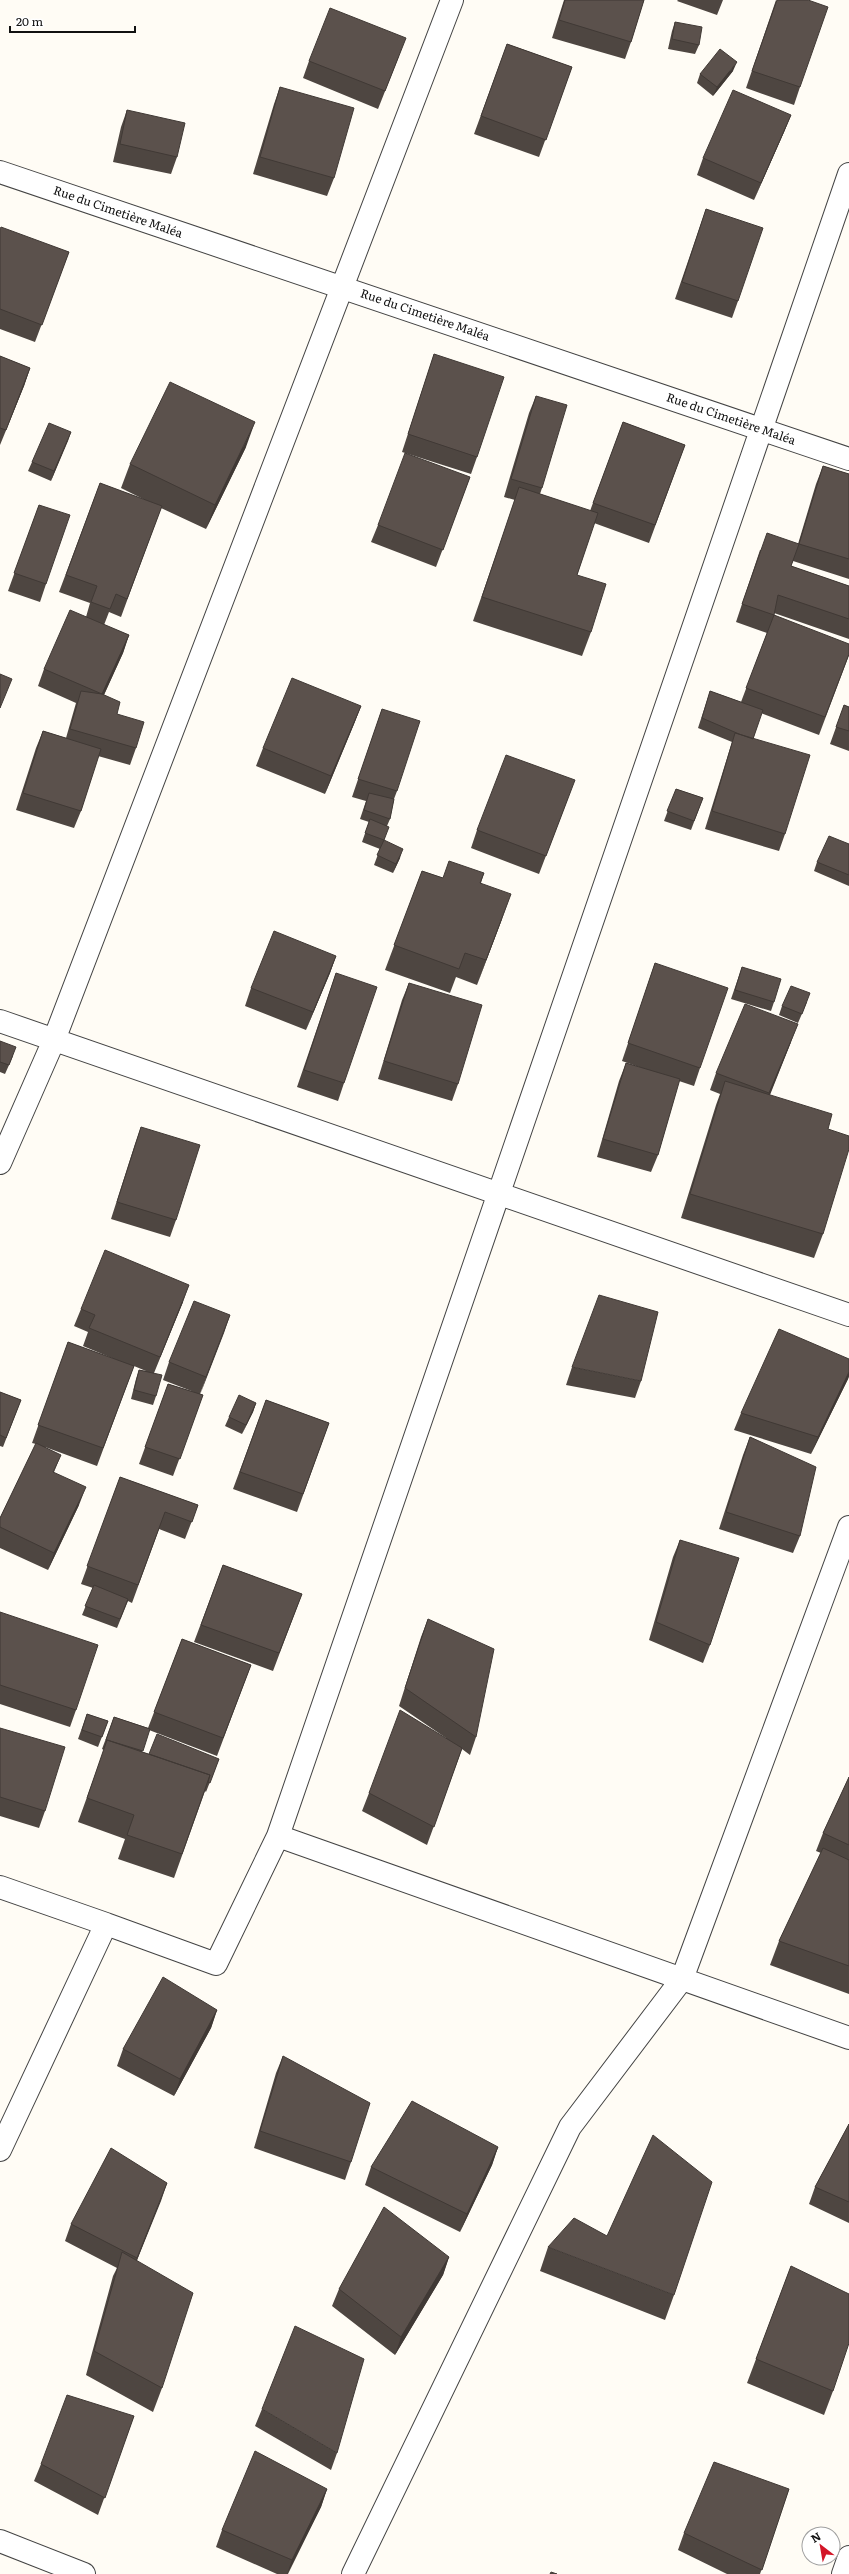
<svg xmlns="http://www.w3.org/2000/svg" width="849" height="2574" font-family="Literata,serif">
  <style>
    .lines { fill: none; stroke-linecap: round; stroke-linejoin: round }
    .minor-casing { stroke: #444; stroke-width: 24 }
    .minor { stroke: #fff; stroke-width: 22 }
    .wall { fill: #4e4641 }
    .shaded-wall { fill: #403935 }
    .building { fill: #5b514c; stroke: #403935 }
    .labels { text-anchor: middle; stroke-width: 4; stroke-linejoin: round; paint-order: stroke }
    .street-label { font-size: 12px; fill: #111; stroke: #fff }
  </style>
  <rect width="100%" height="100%" fill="#fffcf5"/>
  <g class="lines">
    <!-- minor casing -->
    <g class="minor-casing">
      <path id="minor" d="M 0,172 L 849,459
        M 0,1021 L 849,1315
        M 0,1163 L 54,1040 L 452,0
        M 278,1836 L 849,2038
        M 0,1887 L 106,1924
        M 0,2150 L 106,1924 L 216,1964 L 278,1836 L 849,174
        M 0,2541 L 84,2574
        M 353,2574 L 570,2127 L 682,1979 L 849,1527
        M 843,2574 L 849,2557"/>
    </g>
    <!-- minor -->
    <use href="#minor" class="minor"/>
  </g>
  <!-- wall -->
  <path class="wall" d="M 564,0 L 644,0 L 631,42 L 625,59 L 552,38 Z
    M 678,0 L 723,0 L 717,15 L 677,1 Z
    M 776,0 L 800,87 L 794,105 L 746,88 Z
    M 675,22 L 699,45 L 695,54 L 668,49 L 672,31 Z
    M 507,44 L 572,67 L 539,157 L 474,134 Z
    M 399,56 L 378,109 L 303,78 L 309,61 Z
    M 733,71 L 713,96 L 697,83 L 700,74 Z
    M 280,87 L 334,178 L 327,196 L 253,174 L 274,104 Z
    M 127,110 L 177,157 L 171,174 L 113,162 L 121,127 Z
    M 791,115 L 784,132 L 754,200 L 697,175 L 703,158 Z
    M 706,209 L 738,301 L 732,318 L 675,299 Z
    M 0,229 L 69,252 L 35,342 L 0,329 Z
    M 434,354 L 477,457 L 471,474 L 402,452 Z
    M 0,356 L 30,368 L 24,386 L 0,445 Z
    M 536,396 L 542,488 L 540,494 L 590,511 L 623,422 L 685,445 L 649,543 L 594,523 L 577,575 L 591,632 L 582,656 L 473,621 L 515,500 L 504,497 L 529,413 Z
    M 71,432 L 51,481 L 28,471 L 32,462 Z
    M 246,447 L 206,529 L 161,508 L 121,617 L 109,612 L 104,625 L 129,635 L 123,653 L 104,695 L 117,714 L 136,748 L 130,765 L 98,756 L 81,811 L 74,828 L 16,810 L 36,748 L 43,731 L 66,738 L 76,703 L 38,686 L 44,669 L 86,617 L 90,603 L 59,592 L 100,483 L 147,501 L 121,488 L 130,464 Z
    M 823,466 L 849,474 L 849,579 L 793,561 L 791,566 L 849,586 L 849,639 L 774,613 L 774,615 L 849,655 L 819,735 L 761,713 L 753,739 L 785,834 L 779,851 L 705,829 L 732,742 L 698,728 L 710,691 L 741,702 L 767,633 L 736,622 L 760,550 L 798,544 L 816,484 Z
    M 470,477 L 436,567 L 371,542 L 378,525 Z
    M 39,505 L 46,584 L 40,602 L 8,591 Z
    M 844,705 L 849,707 L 849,751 L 830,744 Z
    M 361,706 L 354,724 L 325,794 L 256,766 L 263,748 Z
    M 382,709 L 397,791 L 394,799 L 390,819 L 387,826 L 384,840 L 400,858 L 393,873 L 374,865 L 380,849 L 362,842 L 369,822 L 360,819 L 366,801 L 352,797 Z
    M 676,789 L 703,798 L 691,830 L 664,821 Z
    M 568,798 L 539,874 L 471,848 L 477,830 Z
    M 849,844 L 849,886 L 814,871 L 817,862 Z
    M 422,871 L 443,878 L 484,873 L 481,883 L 502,919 L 477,985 L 456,977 L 450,993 L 385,970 Z
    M 336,956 L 330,973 L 306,1030 L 245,1006 L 251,988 Z
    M 655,963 L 700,1068 L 694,1086 L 679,1081 L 658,1155 L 651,1172 L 597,1157 L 619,1081 L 626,1063 L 645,1069 L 622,1061 Z
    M 742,967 L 774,1002 L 771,1011 L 731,999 Z
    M 336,973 L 344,1083 L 338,1101 L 297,1087 Z
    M 409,983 L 458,1084 L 452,1101 L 378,1079 L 402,1000 Z
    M 807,1002 L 798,1023 L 779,1015 L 782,1006 Z
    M 0,1041 L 13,1056 L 5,1074 L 0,1072 Z
    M 791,1042 L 770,1095 L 828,1129 L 823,1234 L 814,1258 L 681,1218 L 716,1105 L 720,1094 L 710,1090 L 716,1073 Z
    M 141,1127 L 176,1220 L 170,1237 L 111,1219 L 135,1144 Z
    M 183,1302 L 154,1373 L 156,1396 L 153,1405 L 131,1399 L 136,1379 L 139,1370 L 146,1371 L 134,1366 L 97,1466 L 45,1447 L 54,1473 L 79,1505 L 48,1570 L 0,1548 L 0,1518 L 36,1444 L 32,1443 L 68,1342 L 119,1361 L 83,1346 L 88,1332 L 74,1326 L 81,1309 Z
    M 230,1315 L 200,1394 L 203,1395 L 173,1476 L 139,1464 L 168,1384 L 194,1392 L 163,1380 L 169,1362 Z
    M 849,1359 L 849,1376 L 848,1379 L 811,1454 L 734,1430 L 741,1413 Z
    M 572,1367 L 641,1381 L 635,1398 L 566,1385 Z
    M 0,1392 L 21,1400 L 3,1447 L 0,1446 Z
    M 266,1400 L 329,1423 L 297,1512 L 233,1489 Z
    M 256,1403 L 253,1412 L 242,1434 L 225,1426 L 229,1417 Z
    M 750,1437 L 800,1536 L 793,1553 L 719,1529 L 743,1455 Z
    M 120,1477 L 198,1505 L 185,1539 L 159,1529 L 132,1603 L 128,1601 L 117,1628 L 82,1615 L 93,1588 L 81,1584 Z
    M 680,1540 L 710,1645 L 703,1663 L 649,1640 L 673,1557 Z
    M 223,1565 L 302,1594 L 273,1671 L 194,1642 Z
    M 0,1612 L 76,1710 L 70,1727 L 0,1704 Z
    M 428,1619 L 476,1737 L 470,1755 L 462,1749 L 427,1845 L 362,1811 L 369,1793 L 446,1738 L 399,1706 L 421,1637 Z
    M 182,1639 L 251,1665 L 217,1756 L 149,1730 L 142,1752 L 149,1754 L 219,1759 L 206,1792 L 205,1791 L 174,1878 L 118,1859 L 125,1839 L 78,1822 L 104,1750 L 102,1749 L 114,1717 L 148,1728 Z
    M 87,1714 L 108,1721 L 98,1747 L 78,1739 Z
    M 0,1728 L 45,1811 L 39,1828 L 0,1816 Z
    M 849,1777 L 849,1994 L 770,1965 L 779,1941 L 821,1853 L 816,1851 L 823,1833 Z
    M 217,2010 L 211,2028 L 174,2096 L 117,2066 L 123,2049 Z
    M 283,2056 L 351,2162 L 345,2180 L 254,2148 L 276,2073 Z
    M 849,2124 L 849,2223 L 809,2204 L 815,2187 Z
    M 498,2147 L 492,2165 L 460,2232 L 365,2185 L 371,2167 Z
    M 167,2183 L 137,2260 L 162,2388 L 153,2412 L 86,2375 L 113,2276 L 117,2268 L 65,2241 L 71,2224 Z
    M 548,2247 L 674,2295 L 665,2320 L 540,2271 Z
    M 449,2257 L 443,2275 L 395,2355 L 332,2306 L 339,2289 Z
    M 791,2266 L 833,2391 L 824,2415 L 747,2383 Z
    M 262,2409 L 337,2453 L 331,2470 L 255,2426 Z
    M 134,2416 L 98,2515 L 34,2481 L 41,2464 Z
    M 327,2489 L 321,2507 L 288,2574 L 277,2574 L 216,2547 L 222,2530 Z
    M 789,2489 L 760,2574 L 727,2574 L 678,2550 L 684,2533 Z"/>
  <!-- shaded-wall -->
  <path class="shaded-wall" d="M 737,62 L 733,71 L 713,96 L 717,87 Z
    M 791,115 L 784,132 L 754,200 L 761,183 Z
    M 30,368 L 24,386 L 0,445 L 6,430 Z
    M 255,422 L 246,447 L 206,529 L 215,505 Z
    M 71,432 L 68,441 L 51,481 L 54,471 Z
    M 129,635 L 123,653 L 96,712 L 102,694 Z
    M 361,706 L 354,724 L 325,794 L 331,776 Z
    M 403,849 L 400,858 L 393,873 L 396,864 Z
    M 511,894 L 502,919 L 477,985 L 486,960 Z
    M 336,956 L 330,973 L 306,1030 L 313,1012 Z
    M 798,1024 L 791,1042 L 763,1111 L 769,1093 Z
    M 189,1285 L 183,1302 L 153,1374 L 160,1357 Z
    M 230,1315 L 224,1333 L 200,1395 L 206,1377 Z
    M 849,1372 L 849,1376 L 848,1379 L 811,1454 L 818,1437 Z
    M 256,1403 L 253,1412 L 242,1434 L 246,1425 Z
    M 61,1455 L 54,1472 L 46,1490 L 53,1472 Z
    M 86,1487 L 79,1505 L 48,1570 L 54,1553 Z
    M 217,2010 L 211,2028 L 174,2096 L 180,2079 Z
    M 498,2147 L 492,2165 L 460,2232 L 467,2214 Z
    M 167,2183 L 161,2201 L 131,2275 L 137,2258 Z
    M 449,2257 L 443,2275 L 395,2355 L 401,2337 Z
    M 327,2489 L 321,2507 L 287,2574 L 292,2560 Z"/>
  <!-- building -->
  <path class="building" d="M 565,0 L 644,0 L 631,42 L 559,20 Z
    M 777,0 L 808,0 L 828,7 L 800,87 L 752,71 Z
    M 330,8 L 406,38 L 385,91 L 309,61 Z
    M 675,22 L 702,27 L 699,45 L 672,39 Z
    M 507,44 L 572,67 L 546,140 L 481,116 Z
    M 720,49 L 737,62 L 717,87 L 700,74 Z
    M 280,87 L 354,108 L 334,178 L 260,157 Z
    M 733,90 L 791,115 L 761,183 L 703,158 Z
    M 127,110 L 185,123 L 177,157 L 120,144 Z
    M 706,209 L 763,228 L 738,301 L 682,282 Z
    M 1,227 L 69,252 L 42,325 L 0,309 L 0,229 Z
    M 434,354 L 504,377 L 477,457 L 408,434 Z
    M 0,356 L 30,368 L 6,430 L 0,428 Z
    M 170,382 L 255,422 L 215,505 L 130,464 Z
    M 536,396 L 567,405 L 542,488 L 511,479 Z
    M 623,422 L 685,445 L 655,525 L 593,503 Z
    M 49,423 L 71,432 L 54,471 L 32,462 Z
    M 405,453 L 470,477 L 443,550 L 378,525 Z
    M 823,466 L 849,474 L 849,559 L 799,544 Z
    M 100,483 L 162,506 L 127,599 L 116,594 L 110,609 L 91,602 L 97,586 L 66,575 Z
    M 519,487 L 598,513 L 577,575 L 606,584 L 591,632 L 482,597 Z
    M 39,505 L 70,515 L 46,584 L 14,573 Z
    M 767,533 L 799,544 L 791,566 L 849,586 L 849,619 L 778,595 L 774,615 L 742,604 Z
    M 70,610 L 129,635 L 102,694 L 120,702 L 117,714 L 144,722 L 136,748 L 70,729 L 81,691 L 102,694 L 44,669 Z
    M 774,615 L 849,644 L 849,654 L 825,717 L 746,688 Z
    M 0,674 L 12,679 L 0,708 Z
    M 292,678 L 361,706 L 331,776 L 263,748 Z
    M 710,691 L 763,710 L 753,739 L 739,734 L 702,718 Z
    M 844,705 L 849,707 L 849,731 L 836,727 Z
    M 382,709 L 420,721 L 397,791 L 358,779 Z
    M 43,731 L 101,749 L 81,811 L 23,793 Z
    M 735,733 L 810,755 L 785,834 L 712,811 Z
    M 506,755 L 575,780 L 546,856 L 477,830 Z
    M 676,789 L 703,798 L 694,821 L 667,811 Z
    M 369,793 L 394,799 L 390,819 L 364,810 Z
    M 370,819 L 389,827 L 384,840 L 403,849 L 396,864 L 377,855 L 384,840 L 365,833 Z
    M 829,836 L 849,844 L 849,875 L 817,862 Z
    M 449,861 L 484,873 L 480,883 L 511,894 L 486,960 L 465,953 L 459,969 L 394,945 L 422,871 L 443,878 Z
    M 274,931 L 336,956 L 313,1012 L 251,988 Z
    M 655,963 L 728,988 L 700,1068 L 628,1043 Z
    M 742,967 L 781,979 L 774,1002 L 735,990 Z
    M 336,973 L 377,987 L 344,1083 L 304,1070 Z
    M 409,983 L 482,1005 L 458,1084 L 384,1061 Z
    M 791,986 L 810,993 L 802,1014 L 782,1006 Z
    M 745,1004 L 798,1024 L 769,1093 L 716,1073 Z
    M 0,1041 L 16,1047 L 9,1065 L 0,1062 Z
    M 626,1063 L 680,1079 L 658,1155 L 603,1139 Z
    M 725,1081 L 832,1114 L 828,1129 L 849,1136 L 849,1149 L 823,1234 L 690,1194 Z
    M 141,1127 L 200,1145 L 176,1220 L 117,1202 Z
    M 105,1250 L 189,1285 L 160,1357 L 89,1328 L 95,1315 L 81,1309 Z
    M 599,1295 L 658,1312 L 641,1381 L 572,1367 Z
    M 194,1301 L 230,1315 L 206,1377 L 169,1362 Z
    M 779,1329 L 849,1359 L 849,1372 L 818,1437 L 741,1413 Z
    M 68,1342 L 134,1366 L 103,1448 L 38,1425 Z
    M 139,1370 L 162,1375 L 156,1396 L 134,1390 Z
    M 168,1384 L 203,1395 L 180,1459 L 145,1447 Z
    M 0,1392 L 21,1400 L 6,1438 L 0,1435 Z
    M 239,1395 L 256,1403 L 246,1425 L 229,1417 Z
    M 266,1400 L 329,1423 L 303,1494 L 240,1472 Z
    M 750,1437 L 816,1467 L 800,1536 L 726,1512 Z
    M 36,1443 L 61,1455 L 53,1472 L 86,1487 L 54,1553 L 0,1527 L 0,1518 Z
    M 120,1477 L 198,1505 L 192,1522 L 165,1512 L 138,1585 L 87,1566 Z
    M 680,1540 L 739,1558 L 710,1645 L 656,1622 Z
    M 223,1565 L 302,1594 L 279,1653 L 201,1625 Z
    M 94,1585 L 128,1599 L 120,1619 L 85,1606 Z
    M 0,1612 L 98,1645 L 76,1710 L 0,1685 Z
    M 428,1619 L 494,1649 L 476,1737 L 405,1688 Z
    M 182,1639 L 251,1665 L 223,1738 L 154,1712 Z
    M 400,1710 L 462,1748 L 434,1827 L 369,1793 Z
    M 87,1714 L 108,1721 L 102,1737 L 82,1730 Z
    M 114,1717 L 150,1729 L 143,1751 L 107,1740 L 106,1740 Z
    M 0,1728 L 65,1747 L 45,1811 L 0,1797 Z
    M 157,1734 L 219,1759 L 210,1783 L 208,1782 L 210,1775 L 149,1754 Z
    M 107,1740 L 210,1775 L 182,1854 L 127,1835 L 134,1815 L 87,1798 Z
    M 849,1777 L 849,1845 L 823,1833 Z
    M 823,1848 L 849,1860 L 849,1966 L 779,1941 Z
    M 163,1977 L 217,2010 L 180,2079 L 123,2049 Z
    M 283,2056 L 370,2103 L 351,2162 L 260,2131 Z
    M 412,2101 L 498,2147 L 467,2214 L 371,2167 Z
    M 849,2124 L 849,2202 L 815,2187 Z
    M 653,2135 L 712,2182 L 674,2295 L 548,2247 L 574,2218 L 607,2236 Z
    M 111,2148 L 167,2183 L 137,2258 L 71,2224 Z
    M 384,2207 L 449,2257 L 401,2337 L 339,2289 Z
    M 122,2252 L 193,2293 L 162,2388 L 94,2351 Z
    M 791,2266 L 849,2294 L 849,2343 L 833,2391 L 756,2359 Z
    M 295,2326 L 364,2359 L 337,2453 L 262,2409 Z
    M 67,2395 L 134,2416 L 105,2498 L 41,2464 Z
    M 255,2451 L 327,2489 L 292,2560 L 222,2530 Z
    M 714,2462 L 789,2489 L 762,2570 L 684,2533 Z
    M 551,2572 L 557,2574 L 550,2574 Z"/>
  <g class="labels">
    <!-- street labels -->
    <g class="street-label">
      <text transform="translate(118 212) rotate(19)" y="4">Rue du Cimetière Maléa</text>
      <text transform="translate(425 315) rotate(19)" y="4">Rue du Cimetière Maléa</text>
      <text transform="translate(731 419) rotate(19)" y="4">Rue du Cimetière Maléa</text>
    </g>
  </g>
  <!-- north arrow -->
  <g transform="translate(821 2546) rotate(329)"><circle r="19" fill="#ffffff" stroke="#a0a0a0"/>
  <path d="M0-3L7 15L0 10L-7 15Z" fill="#d31628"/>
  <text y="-6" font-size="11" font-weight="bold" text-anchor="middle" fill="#111111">N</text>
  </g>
  <!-- scale -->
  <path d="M10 26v6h125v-6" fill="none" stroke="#111111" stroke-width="2"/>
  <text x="16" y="26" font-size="12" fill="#111111" stroke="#ffffff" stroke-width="3" paint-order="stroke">20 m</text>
</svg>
